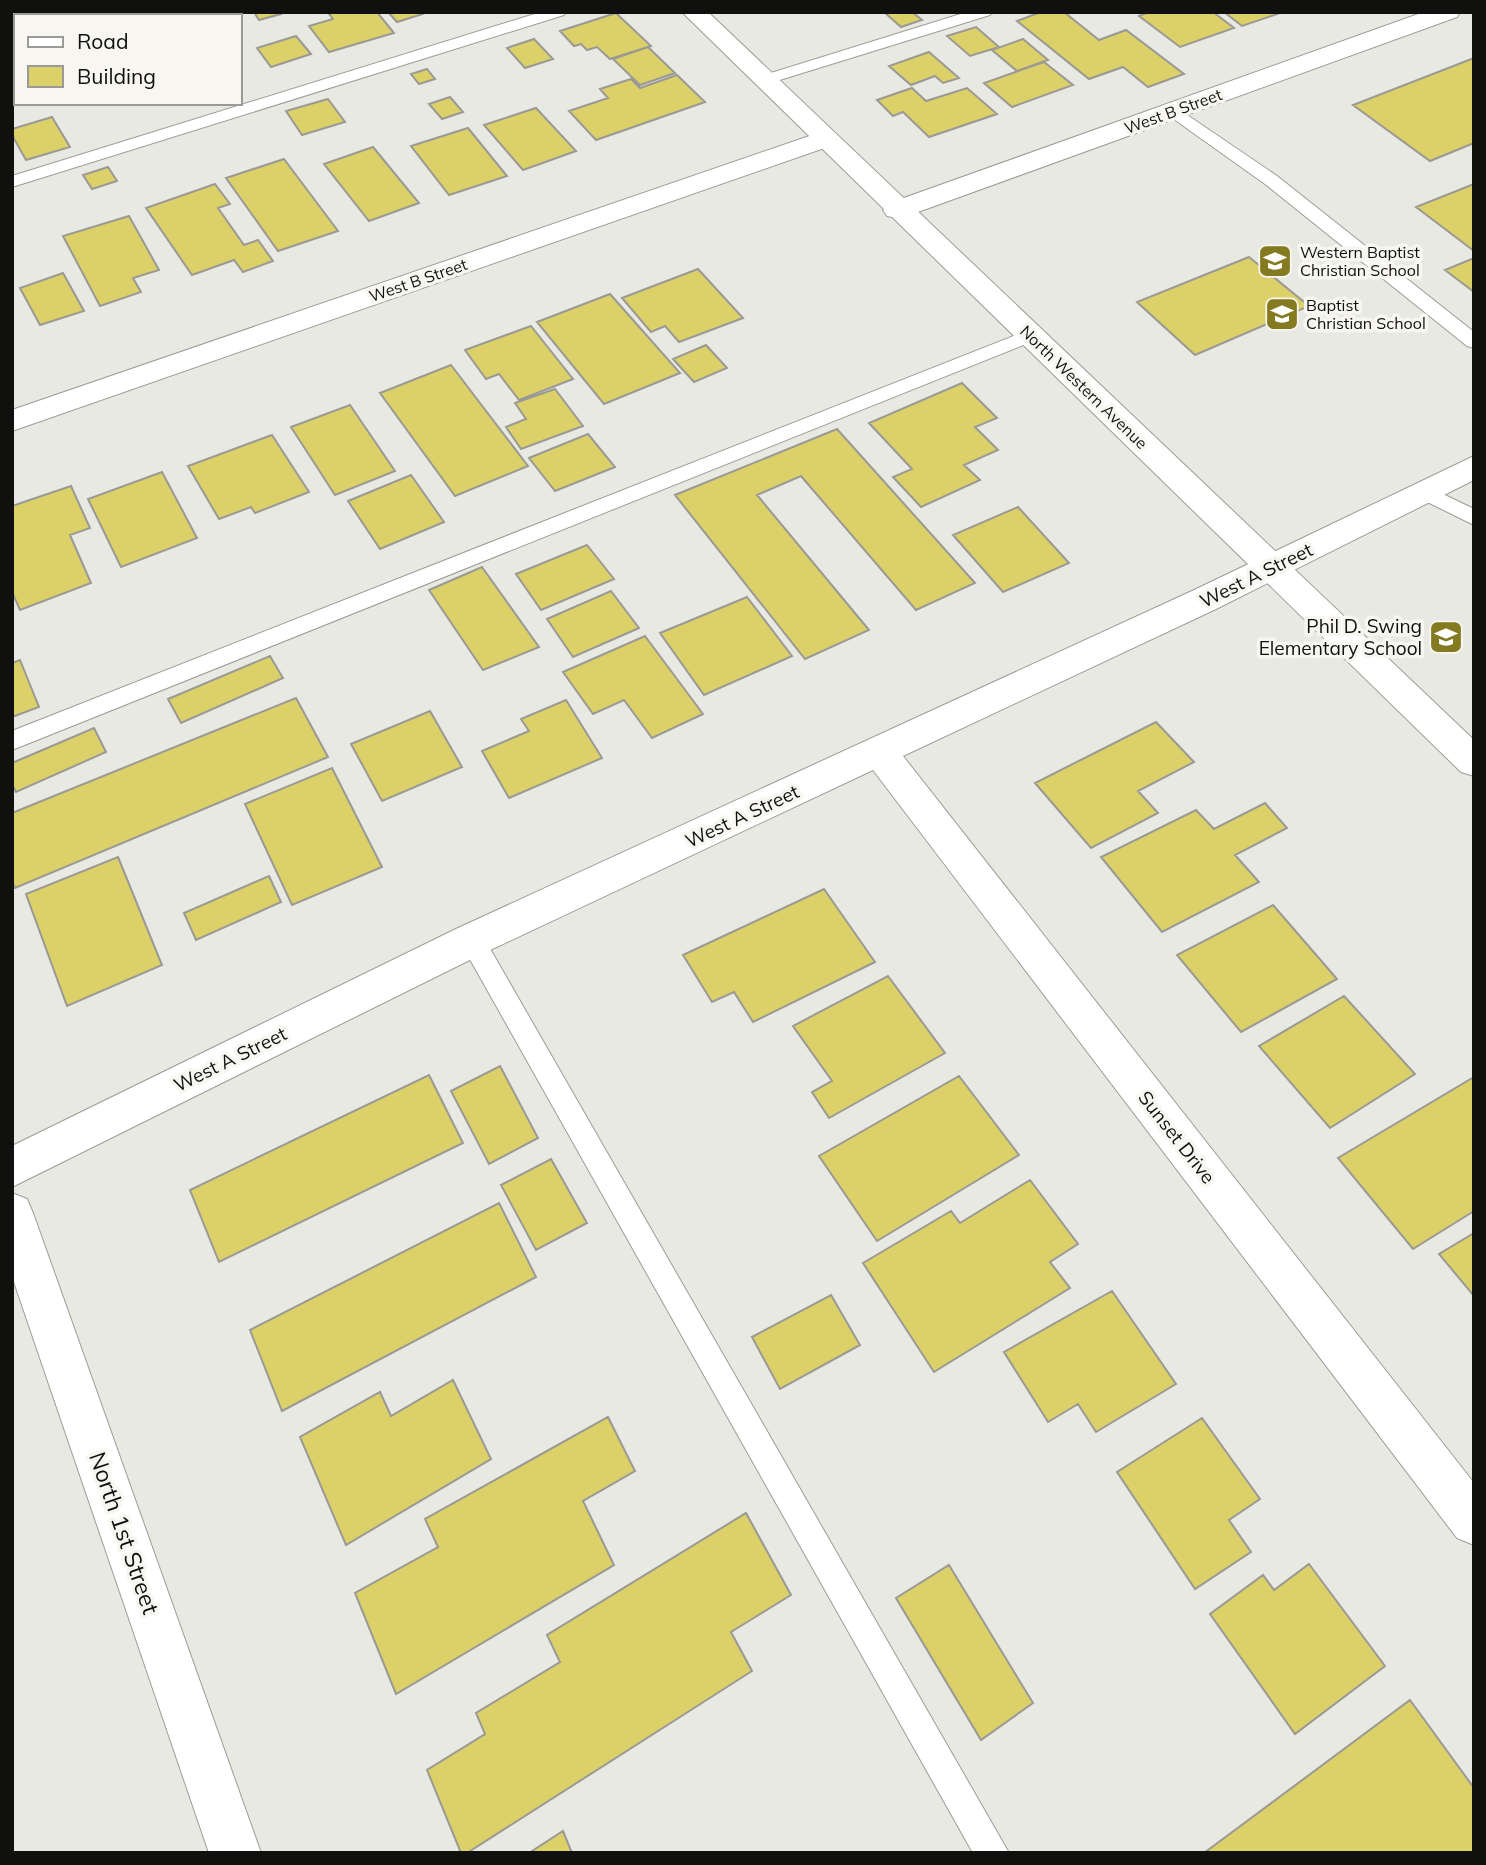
<svg xmlns="http://www.w3.org/2000/svg" width="1486" height="1865" font-family="Mulish,sans-serif">
  <style>
    .building { fill: #dcd169; stroke: #9a9994; stroke-width: 2 }
    .lines { fill: none; stroke-linecap: round; stroke-linejoin: round }
    .service-casing { stroke: #9d9c96; stroke-width: 2 }
    .minor-casing { stroke: #9d9c96; stroke-width: 2 }
    .secondary-casing { stroke: #9d9c96; stroke-width: 2 }
    .service { fill: #fff; fill-rule: evenodd }
    .minor { fill: #fff; fill-rule: evenodd }
    .secondary { fill: #fff; fill-rule: evenodd }
    .labels { text-anchor: middle; stroke-width: 7; stroke-linejoin: round; paint-order: stroke }
    .far-street-label { font-size: 16px; fill: #10100e; stroke: #f7f6f0 }
    .far-poi-label { font-size: 16px; fill: #10100e; stroke: #f7f6f0; text-anchor: start }
    .street-label { font-size: 19px; fill: #10100e; stroke: #f7f6f0 }
    .poi-label { font-size: 19px; fill: #10100e; stroke: #f7f6f0; text-anchor: end }
    .near-street-label { font-size: 23px; fill: #10100e; stroke: #f7f6f0 }
  </style>
  <rect width="100%" height="100%" fill="#e9e9e3"/>
  <!-- building -->
  <path class="building" d="M 120,12 L 187,12 L 189,16 L 122,16 Z
    M 254,12 L 280,12 L 281,14 L 259,20 Z
    M 335,12 L 377,12 L 394,33 L 329,52 L 309,26 L 333,19 L 329,14 Z
    M 388,12 L 422,12 L 423,14 L 397,22 Z
    M 884,12 L 912,12 L 922,20 L 901,27 Z
    M 1041,12 L 1064,12 L 1099,40 L 1126,30 L 1184,74 L 1148,87 L 1123,67 L 1089,79 L 1017,21 Z
    M 1149,12 L 1213,12 L 1234,28 L 1180,47 L 1139,16 Z
    M 1224,12 L 1283,12 L 1242,26 Z
    M 616,13 L 651,46 L 610,59 L 597,47 L 587,50 L 581,44 L 574,46 L 560,31 Z
    M 976,27 L 999,47 L 970,56 L 947,36 Z
    M 296,36 L 311,54 L 271,67 L 257,48 Z
    M 534,39 L 553,59 L 525,68 L 507,48 Z
    M 1023,39 L 1048,60 L 1017,71 L 992,50 Z
    M 648,47 L 675,73 L 640,85 L 613,59 Z
    M 929,52 L 959,78 L 943,83 L 935,76 L 911,85 L 889,66 Z
    M 1474,58 L 1474,143 L 1430,161 L 1353,105 Z
    M 1044,62 L 1073,85 L 1012,107 L 984,83 Z
    M 427,69 L 435,79 L 419,84 L 411,74 Z
    M 677,75 L 705,102 L 596,140 L 569,111 L 608,98 L 600,89 L 631,79 L 640,88 Z
    M 912,88 L 926,101 L 967,88 L 997,114 L 929,137 L 903,112 L 893,116 L 877,100 Z
    M 450,97 L 463,112 L 442,119 L 429,104 Z
    M 328,99 L 345,122 L 302,135 L 286,111 Z
    M 536,108 L 576,151 L 523,170 L 484,125 Z
    M 52,117 L 70,147 L 26,160 L 12,135 L 12,129 Z
    M 468,128 L 507,176 L 449,195 L 411,146 Z
    M 373,147 L 419,203 L 369,221 L 324,164 Z
    M 284,159 L 338,231 L 278,251 L 226,178 Z
    M 108,167 L 117,181 L 92,189 L 83,175 Z
    M 215,184 L 230,204 L 218,208 L 244,245 L 258,240 L 273,261 L 243,272 L 234,260 L 192,275 L 146,208 Z
    M 1474,184 L 1474,251 L 1416,207 Z
    M 129,216 L 159,270 L 133,278 L 141,292 L 100,306 L 63,236 Z
    M 1249,257 L 1309,306 L 1195,355 L 1137,302 Z
    M 1474,258 L 1474,292 L 1445,270 Z
    M 698,269 L 743,318 L 679,342 L 665,326 L 651,332 L 622,298 Z
    M 63,273 L 84,311 L 40,325 L 20,288 Z
    M 610,294 L 680,373 L 604,404 L 537,322 Z
    M 531,326 L 573,379 L 519,400 L 499,374 L 486,379 L 465,350 Z
    M 706,345 L 727,368 L 694,382 L 673,359 Z
    M 451,365 L 528,466 L 455,496 L 380,393 Z
    M 962,383 L 997,418 L 975,427 L 998,450 L 964,465 L 980,480 L 921,507 L 893,477 L 912,469 L 869,423 Z
    M 555,389 L 583,426 L 521,449 L 506,427 L 526,419 L 515,403 Z
    M 350,405 L 395,471 L 335,495 L 291,427 Z
    M 837,429 L 975,583 L 916,610 L 801,476 L 757,495 L 869,630 L 805,659 L 675,495 Z
    M 588,434 L 615,467 L 555,491 L 529,458 Z
    M 272,435 L 309,492 L 255,513 L 251,507 L 219,519 L 188,466 Z
    M 162,472 L 197,538 L 121,567 L 88,499 Z
    M 411,475 L 444,522 L 380,549 L 348,501 Z
    M 71,486 L 90,528 L 70,535 L 91,583 L 20,610 L 12,592 L 12,506 Z
    M 1018,507 L 1069,563 L 1003,592 L 953,535 Z
    M 587,545 L 614,579 L 541,610 L 516,574 Z
    M 482,567 L 539,647 L 483,670 L 429,590 Z
    M 611,591 L 639,628 L 573,657 L 547,619 Z
    M 747,597 L 792,656 L 704,695 L 660,633 Z
    M 645,636 L 703,714 L 652,738 L 624,700 L 593,714 L 563,672 Z
    M 270,656 L 283,678 L 181,723 L 168,699 Z
    M 20,660 L 39,707 L 12,717 L 12,663 Z
    M 296,698 L 328,757 L 15,888 L 12,881 L 12,813 Z
    M 566,700 L 602,758 L 509,798 L 482,751 L 529,731 L 521,719 Z
    M 430,711 L 462,767 L 382,801 L 351,744 Z
    M 1156,722 L 1194,762 L 1138,791 L 1158,813 L 1091,848 L 1035,783 Z
    M 94,728 L 106,752 L 16,792 L 12,784 L 12,763 Z
    M 332,768 L 382,867 L 292,905 L 245,804 Z
    M 1265,803 L 1287,828 L 1235,855 L 1259,882 L 1162,932 L 1101,857 L 1196,810 L 1214,829 Z
    M 118,857 L 162,965 L 67,1006 L 26,894 Z
    M 269,876 L 281,902 L 196,940 L 184,913 Z
    M 824,889 L 875,962 L 753,1022 L 734,992 L 712,1002 L 683,955 Z
    M 1273,905 L 1337,979 L 1241,1032 L 1177,955 Z
    M 888,976 L 945,1053 L 829,1118 L 812,1092 L 832,1081 L 793,1026 Z
    M 1344,996 L 1415,1074 L 1330,1128 L 1259,1046 Z
    M 500,1066 L 538,1138 L 489,1164 L 451,1091 Z
    M 429,1075 L 463,1143 L 219,1262 L 190,1190 Z
    M 959,1076 L 1019,1155 L 877,1241 L 819,1156 Z
    M 1474,1077 L 1474,1211 L 1413,1249 L 1338,1158 Z
    M 551,1159 L 587,1223 L 536,1250 L 501,1185 Z
    M 1030,1180 L 1078,1244 L 1050,1262 L 1070,1288 L 934,1372 L 863,1263 L 951,1211 L 960,1223 Z
    M 499,1203 L 536,1277 L 282,1411 L 250,1330 Z
    M 1474,1233 L 1474,1296 L 1439,1254 Z
    M 1112,1291 L 1176,1384 L 1096,1432 L 1078,1404 L 1048,1422 L 1004,1352 Z
    M 831,1295 L 860,1345 L 780,1389 L 752,1337 Z
    M 453,1380 L 491,1459 L 346,1545 L 300,1437 L 380,1392 L 391,1416 Z
    M 608,1417 L 635,1471 L 583,1501 L 614,1565 L 396,1694 L 355,1593 L 438,1547 L 425,1519 Z
    M 1202,1418 L 1260,1499 L 1229,1520 L 1251,1552 L 1195,1589 L 1117,1472 Z
    M 746,1513 L 791,1595 L 731,1632 L 752,1671 L 467,1853 L 461,1853 L 427,1770 L 485,1734 L 476,1713 L 560,1662 L 547,1635 Z
    M 1309,1564 L 1385,1666 L 1295,1734 L 1210,1614 L 1263,1575 L 1274,1590 Z
    M 949,1565 L 1033,1703 L 981,1740 L 896,1598 Z
    M 1410,1700 L 1474,1788 L 1474,1853 L 1204,1853 Z
    M 563,1831 L 572,1853 L 529,1853 Z"/>
  <g class="lines">
    <!-- service casing -->
    <g class="service-casing">
      <path id="service" d="M 541,12 L 566,12 L 564,15 L 12,187 L 12,176 Z
        M 967,12 L 992,12 L 990,15 L 770,83 L 758,83 L 756,80 L 758,77 Z
        M 1174,106 L 1277,176 L 1474,332 L 1474,348 L 1467,346 L 1265,184 L 1168,115 L 1166,111 Z
        M 1029,330 L 1036,332 L 1038,336 L 1036,340 L 12,750 L 12,731 Z
        M 1422,484 L 1474,509 L 1474,525 L 1415,496 L 1412,491 L 1415,486 Z
        M 472,929 L 481,933 L 1009,1853 L 973,1853 L 463,947 L 460,940 L 463,933 Z"/>
    </g>
    <!-- minor casing -->
    <g class="minor-casing">
      <path id="minor" d="M 1424,12 L 1460,12 L 1457,17 L 907,216 L 897,218 L 887,216 L 883,210 L 887,204 Z
        M 824,131 L 833,133 L 837,139 L 833,145 L 12,431 L 12,410 Z
        M 1474,456 L 1474,480 L 1216,609 L 903,756 L 1474,1483 L 1474,1545 L 1457,1538 L 873,770 L 486,952 L 12,1187 L 12,1146 L 458,928 L 1192,591 Z
        M 12,1193 L 27,1199 L 33,1213 L 261,1853 L 209,1853 L 12,1276 Z"/>
    </g>
    <!-- secondary casing -->
    <g class="secondary-casing">
      <path id="secondary" d="M 682,12 L 708,12 L 1474,740 L 1474,776 L 1461,772 Z"/>
    </g>
    <!-- service -->
    <use href="#service" class="service"/>
    <!-- minor -->
    <use href="#minor" class="minor"/>
    <!-- secondary -->
    <use href="#secondary" class="secondary"/>
  </g>
  <!-- icons -->
  <defs>
    <g id="school-square" transform="scale(1.75)"><rect x="-9" y="-9" width="18" height="18" rx="4" fill="#847a20" stroke="#f7f6f0"/><path d="M0-5L7-2L0 1L-7-2ZM-4 1L0 2.5L4 1V4Q0 6-4 4Z" fill="#fff"/></g>
  </defs>
  <g fill-rule="evenodd">
    <use href="#school-square" x="1275" y="261"/>
    <use href="#school-square" x="1282" y="314"/>
    <use href="#school-square" x="1446" y="637"/>
  </g>
  <g class="labels">
    <!-- far-street labels -->
    <g class="far-street-label">
      <text transform="translate(1173 111) rotate(-20)" y="6">West B Street</text>
      <text transform="translate(418 280) rotate(-19)" y="6">West B Street</text>
      <text transform="translate(1084 387) rotate(44)" y="6">North Western Avenue</text>
    </g>
    <!-- far-poi labels -->
    <g class="far-poi-label">
      <text x="1300" y="258">Western Baptist<tspan x="1300" dy="18">Christian School</tspan></text>
      <text x="1306" y="311">Baptist<tspan x="1306" dy="18">Christian School</tspan></text>
    </g>
    <!-- street labels -->
    <g class="street-label">
      <text transform="translate(1256 575) rotate(-26)" y="7">West A Street</text>
      <text transform="translate(742 816) rotate(-25)" y="7">West A Street</text>
      <text transform="translate(230 1059) rotate(-26)" y="7">West A Street</text>
      <text transform="translate(1177 1137) rotate(52)" y="7">Sunset Drive</text>
    </g>
    <!-- poi labels -->
    <g class="poi-label">
      <text x="1422" y="633">Phil D. Swing<tspan x="1422" dy="22">Elementary School</tspan></text>
    </g>
    <!-- near-street labels -->
    <g class="near-street-label">
      <text transform="translate(124 1533) rotate(71)" y="8">North 1st Street</text>
    </g>
  </g>
  <!-- border -->
  <rect width="1486" height="1865" fill="none" stroke="#10100e" stroke-width="28"/>
  <!-- legend -->
  <rect x="14" y="14" width="228" height="91" fill="#f7f6f0" stroke="#9b9a96" stroke-width="2"/>
  <rect x="28" y="37" width="35" height="10" fill="#ffffff" stroke="#9b9a96" stroke-width="2"/>
  <text x="77" y="49" font-size="21" fill="#10100e">Road</text>
  <rect x="28" y="66" width="35" height="21" fill="#dcd169" stroke="#9b9a96" stroke-width="2"/>
  <text x="77" y="84" font-size="21" fill="#10100e">Building</text>
</svg>
